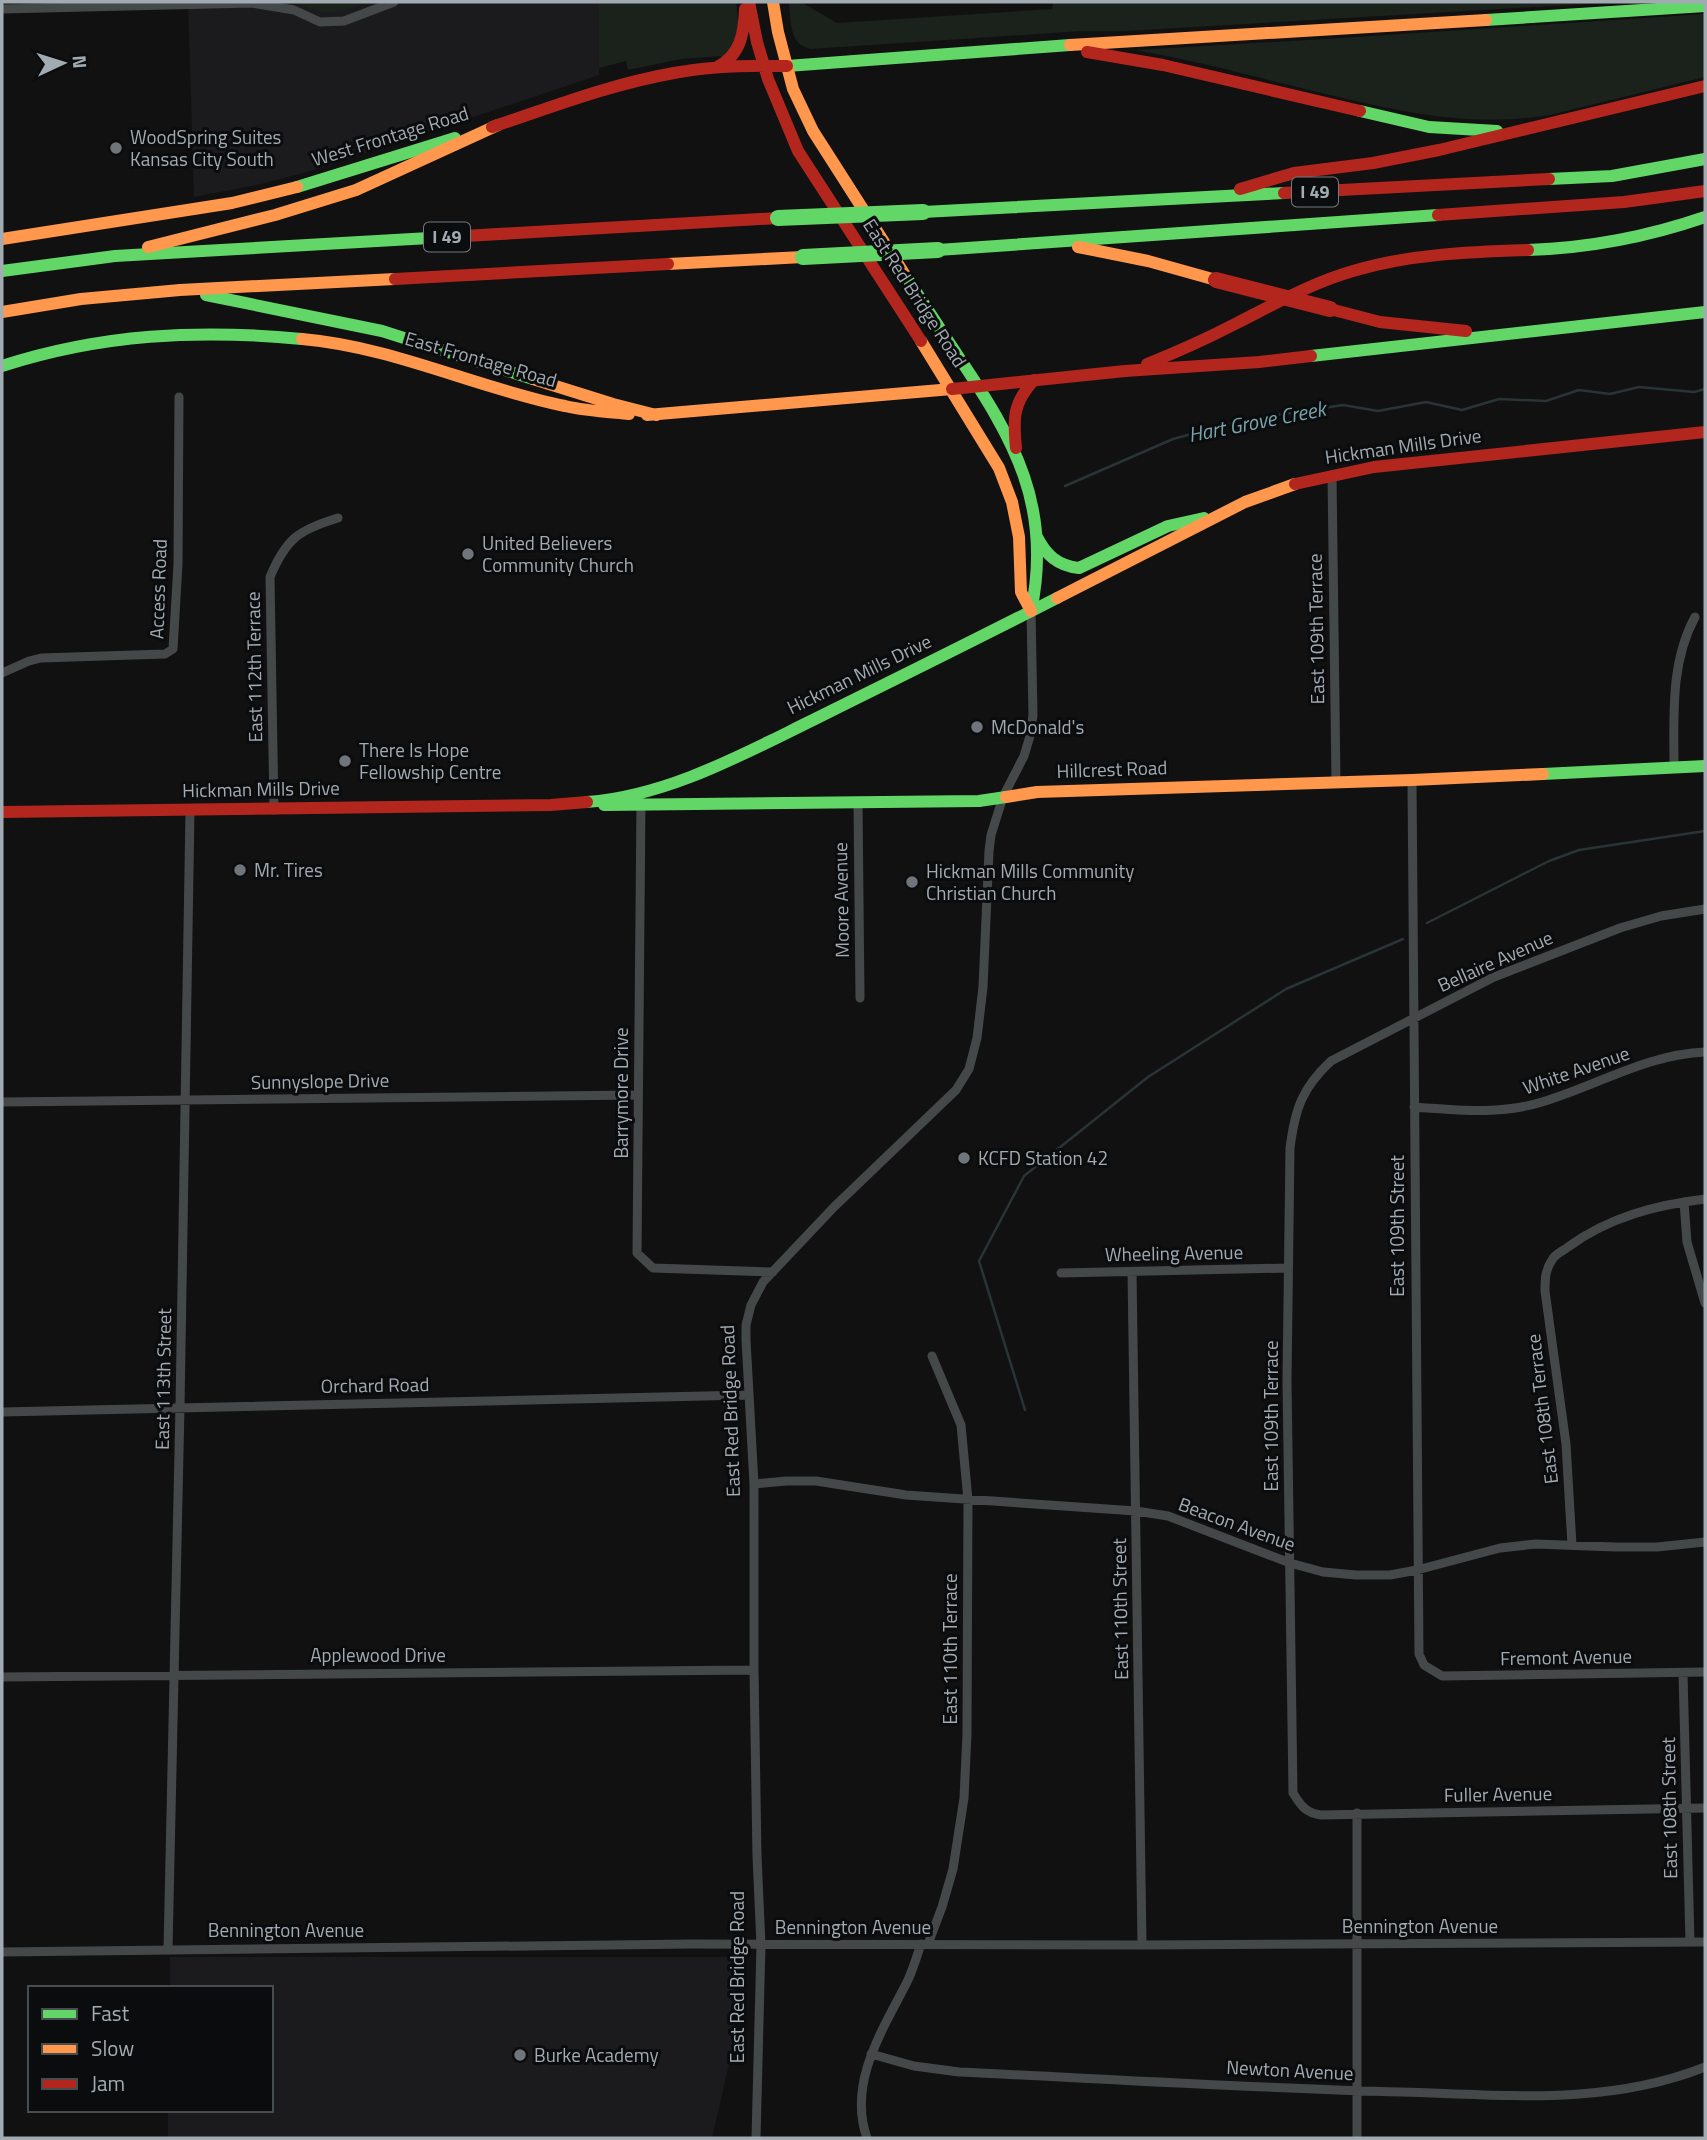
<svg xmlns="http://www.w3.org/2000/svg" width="1707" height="2140" font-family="'Titillium Web',sans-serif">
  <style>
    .built { fill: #1b1b1d }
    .green { fill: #1b211b }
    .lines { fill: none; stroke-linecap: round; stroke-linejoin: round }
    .stream { stroke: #283436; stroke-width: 2.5 }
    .street { stroke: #454849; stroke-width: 9 }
    .fast { stroke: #63d668; stroke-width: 12 }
    .slow { stroke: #ff974d; stroke-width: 12 }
    .jam { stroke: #b3261e; stroke-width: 12 }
    .fast-bridge { stroke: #63d668; stroke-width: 16 }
    .jam-bridge { stroke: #b3261e; stroke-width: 16 }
    .poi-dot { fill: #6f757a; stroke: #0b0c0d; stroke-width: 2.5 }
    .labels { text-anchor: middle; stroke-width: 6; stroke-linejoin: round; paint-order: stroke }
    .shield { fill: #0b0c0d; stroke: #757b80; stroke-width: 2 }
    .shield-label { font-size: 18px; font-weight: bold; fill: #a2abb2 }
    .street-label { font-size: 19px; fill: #a2abb2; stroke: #0b0c0d }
    .poi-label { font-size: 19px; fill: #a2abb2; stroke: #0b0c0d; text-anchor: start }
    .water-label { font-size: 21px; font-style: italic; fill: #79a3ad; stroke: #0b0c0d }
  </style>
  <rect width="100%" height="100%" fill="#111"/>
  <!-- built -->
  <path class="built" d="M 188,2 L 599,2 L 599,75 L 318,169 L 261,184 L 194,197 Z
    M 170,1957 L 735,1957 L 733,2047 L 712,2138 L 168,2138 L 168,2110 L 271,2110 L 271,1988 L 170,1988 Z"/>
  <!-- green -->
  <path class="green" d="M 299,2 L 368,2 C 341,12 327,18 299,4 Z
    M 599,2 L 736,2 L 739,31 L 734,48 L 724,56 L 681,59 L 628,70 L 626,61 L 599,68 Z
    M 801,2 L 837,23 L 1052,9 L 1053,2 L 1621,2 L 1126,31 L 1082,31 L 811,49 C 789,45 791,21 789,3 Z
    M 1705,14 L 1705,77 L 1550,115 C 1473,127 1412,114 1338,97 C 1271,81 1203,62 1135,50 L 1325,39 Z"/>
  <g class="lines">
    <!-- stream -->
    <path class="stream" d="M 1065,486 L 1173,439 L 1244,420 L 1343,405 L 1378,411 L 1426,402 L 1462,410 L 1499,399 L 1546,401 L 1579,390 L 1610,394 L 1639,387 L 1694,392 L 1705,389
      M 1427,923 L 1549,861 L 1579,850 L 1705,831
      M 1025,1410 L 979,1261 L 1024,1176 L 1148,1077 L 1286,989 L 1403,939"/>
    <!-- street -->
    <path class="street" d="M 2,9 L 252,3 L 294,10 L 320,22 L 344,21 L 394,2
      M 1332,475 L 1336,782
      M 2,673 L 29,661 L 41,658 L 165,654 L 173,649 L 178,564 L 179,397
      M 1674,767 C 1674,717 1670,663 1695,617
      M 1412,780 L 1419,1654 L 1424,1665 L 1442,1676 L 1705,1672
      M 641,800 L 637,1253 L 653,1268 L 773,1272
      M 858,802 L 860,998
      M 274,810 L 270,577 C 286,539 298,530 338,518
      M 1705,909 L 1661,916 L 1620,928 L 1494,977 L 1331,1061 C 1302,1088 1295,1109 1290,1148 L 1287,1381 L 1293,1793 C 1301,1806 1306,1813 1321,1815 L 1705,1808
      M 2,1102 L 638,1095
      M 1414,1107 C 1457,1110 1500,1115 1542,1102 C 1596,1086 1648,1054 1705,1052
      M 1684,1202 L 1687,1242 L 1705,1303
      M 1132,1272 L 1142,1945
      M 1061,1273 L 1288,1268
      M 2,1412 L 748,1395
      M 754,1484 L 786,1481 L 816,1481 L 906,1495 L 1136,1511 L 1168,1516 L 1290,1563 L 1323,1572 L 1356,1575 L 1390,1575 L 1417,1570 L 1500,1548 L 1536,1544 L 1615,1547 L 1657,1547 L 1705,1542
      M 1572,1545 L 1566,1444 L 1545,1291 C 1545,1280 1545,1270 1552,1260 C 1555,1254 1563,1251 1568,1247 C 1609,1217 1656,1205 1705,1199
      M 1683,1673 L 1690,1942
      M 2,1677 L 754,1670
      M 1357,1813 L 1357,2138
      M 928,1944 L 942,1907 L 953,1869 L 964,1798 L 967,1734 L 968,1500 L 961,1425 L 932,1356
      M 168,1949 L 180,1407 L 190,811
      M 2,1952 L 692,1944 L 1142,1945 L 1705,1942
      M 871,2054 L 914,2066 L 959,2072 C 1106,2079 1254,2088 1402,2092 C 1505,2095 1607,2106 1705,2067
      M 756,2138 L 761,1945 L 757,1856 L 754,1670 L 754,1484 L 746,1340 L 746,1325 L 751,1305 L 763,1282 L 834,1207 L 956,1090 L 969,1069 L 977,1038 L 983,987 L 989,851 L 991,835 L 1003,797 L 1024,756 L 1030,736 L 1033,715 L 1031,611
      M 867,2138 C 847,2082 884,2028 908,1980 C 913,1969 917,1956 921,1944"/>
    <!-- fast -->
    <path class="fast" d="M 1486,20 L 1705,6
      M 787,66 L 1070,45
      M 1360,111 L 1429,127 L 1497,131
      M 1549,179 L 1612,176 L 1705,159
      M 297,187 L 455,138
      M 923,212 L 1284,193
      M 938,250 L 1438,215
      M 1528,250 C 1590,248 1647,237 1705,217
      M 2,271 L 115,256 L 447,237
      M 905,275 C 923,302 940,329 958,356 C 1014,439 1053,507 1031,611
      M 206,295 L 382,331 L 533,379
      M 1311,356 L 1705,312
      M 2,366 C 101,334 198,329 302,339
      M 1037,537 C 1046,555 1058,566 1079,568 L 1168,526 L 1204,518
      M 1543,774 L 1705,766
      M 587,802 C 668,796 743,754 815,719 C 896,679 977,639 1057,598
      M 604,805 L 979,801 L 1006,797"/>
    <!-- slow -->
    <path class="slow" d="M 773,2 L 778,32 L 793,89 L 813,131 L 905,275
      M 1070,45 L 1486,20
      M 2,239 L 232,203 L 297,187
      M 148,247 L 275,215 L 356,190 L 498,125
      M 1078,247 L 1148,261 L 1216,280
      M 668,264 L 803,257
      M 2,312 L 81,299 L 180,290 L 395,279
      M 302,339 C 394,347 476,388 565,406 C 586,411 608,412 629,414
      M 921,341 L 999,468 L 1012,502 L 1019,537 L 1021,592 L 1031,611
      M 533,379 L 613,404 L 656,415
      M 647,415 L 952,389
      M 1057,598 L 1245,502 L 1295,484
      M 1006,797 L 1037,792 L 1412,780 L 1543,774"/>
    <!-- jam -->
    <path class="jam" d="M 749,2 L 757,42 L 768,79 L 798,151 L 921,341
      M 1087,52 L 1163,65 L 1360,111
      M 717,67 C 741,55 744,33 745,9
      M 492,127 C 552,107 611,84 674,73 C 711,66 749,65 787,66
      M 1240,189 L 1294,173 L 1373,163 L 1439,150 L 1705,86
      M 1284,193 L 1549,179
      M 1438,215 L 1624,202 L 1705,191
      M 447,237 L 778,218
      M 395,279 L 668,264
      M 1330,309 L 1380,322 L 1466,331
      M 1147,364 C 1177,352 1206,339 1235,324 C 1273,305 1311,283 1353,271 C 1410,254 1469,252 1528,250
      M 952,389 L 1125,371 L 1259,362 L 1311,356
      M 1016,448 C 1013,418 1013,403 1034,380
      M 1295,484 L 1374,467 L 1705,432
      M 2,812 L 551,805 L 587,802"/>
    <!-- fast-bridge -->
    <path class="fast-bridge" d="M 778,218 L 923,212
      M 803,257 L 938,250"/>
    <!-- jam-bridge -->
    <path class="jam-bridge" d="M 1216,280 L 1330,309"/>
  </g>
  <!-- markers -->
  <g class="poi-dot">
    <circle cx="116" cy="148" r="7"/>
    <circle cx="468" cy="554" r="7"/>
    <circle cx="977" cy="727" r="7"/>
    <circle cx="345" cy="761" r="7"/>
    <circle cx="240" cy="870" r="7"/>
    <circle cx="912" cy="882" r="7"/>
    <circle cx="964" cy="1158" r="7"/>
    <circle cx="520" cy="2055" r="7"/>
  </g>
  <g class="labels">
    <!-- shield labels -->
    <g class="shield">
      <rect x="1292" y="177.5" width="46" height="29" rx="5"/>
      <rect x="424" y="222.5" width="46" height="29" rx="5"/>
    </g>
    <g class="shield-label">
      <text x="1315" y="198">I 49</text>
      <text x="447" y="243">I 49</text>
    </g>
    <!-- street labels -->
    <g class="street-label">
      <text transform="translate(390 136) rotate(-17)" y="7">West Frontage Road</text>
      <text transform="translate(915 293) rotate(57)" y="7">East Red Bridge Road</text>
      <text transform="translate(481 359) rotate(16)" y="7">East Frontage Road</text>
      <text transform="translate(1403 446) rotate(-8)" y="7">Hickman Mills Drive</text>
      <text transform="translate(158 589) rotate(-88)" y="7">Access Road</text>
      <text transform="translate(1316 629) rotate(-91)" y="7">East 109th Terrace</text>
      <text transform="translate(254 667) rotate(-91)" y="7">East 112th Terrace</text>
      <text transform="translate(859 674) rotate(-26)" y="7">Hickman Mills Drive</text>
      <text transform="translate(1112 769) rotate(-2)" y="7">Hillcrest Road</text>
      <text transform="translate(261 789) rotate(-1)" y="7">Hickman Mills Drive</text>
      <text transform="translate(841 900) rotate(-91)" y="7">Moore Avenue</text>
      <text transform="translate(1495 961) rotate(-24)" y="7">Bellaire Avenue</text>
      <text transform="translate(1576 1070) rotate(-19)" y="7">White Avenue</text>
      <text transform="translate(320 1081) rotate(-1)" y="7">Sunnyslope Drive</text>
      <text transform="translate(621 1093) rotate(-90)" y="7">Barrymore Drive</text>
      <text transform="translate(1397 1226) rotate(-90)" y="7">East 109th Street</text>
      <text transform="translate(1174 1253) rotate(-1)" y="7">Wheeling Avenue</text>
      <text transform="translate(163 1379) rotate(-89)" y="7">East 113th Street</text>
      <text transform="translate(375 1385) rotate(-1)" y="7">Orchard Road</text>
      <text transform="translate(1542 1409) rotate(-97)" y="7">East 108th Terrace</text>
      <text transform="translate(730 1411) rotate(-92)" y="7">East Red Bridge Road</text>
      <text transform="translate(1271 1416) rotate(-90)" y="7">East 109th Terrace</text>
      <text transform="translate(1237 1524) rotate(20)" y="7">Beacon Avenue</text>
      <text transform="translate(1120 1609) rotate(-91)" y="7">East 110th Street</text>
      <text transform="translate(950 1649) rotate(-90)" y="7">East 110th Terrace</text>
      <text x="378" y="1662">Applewood Drive</text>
      <text transform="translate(1566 1657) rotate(-1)" y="7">Fremont Avenue</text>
      <text transform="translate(1498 1794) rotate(-1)" y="7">Fuller Avenue</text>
      <text transform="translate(1669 1808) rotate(-91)" y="7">East 108th Street</text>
      <text x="1420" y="1933">Bennington Avenue</text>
      <text x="853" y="1934">Bennington Avenue</text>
      <text x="286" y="1937">Bennington Avenue</text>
      <text transform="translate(737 1977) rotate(-90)" y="7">East Red Bridge Road</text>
      <text transform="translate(1290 2070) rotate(3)" y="7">Newton Avenue</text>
    </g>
    <!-- poi labels -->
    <g class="poi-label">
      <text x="130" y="144">WoodSpring Suites<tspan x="130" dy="22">Kansas City South</tspan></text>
      <text x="482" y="550">United Believers<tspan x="482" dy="22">Community Church</tspan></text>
      <text x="991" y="734">McDonald's</text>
      <text x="359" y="757">There Is Hope<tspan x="359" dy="22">Fellowship Centre</tspan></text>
      <text x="254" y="877">Mr. Tires</text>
      <text x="926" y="878">Hickman Mills Community<tspan x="926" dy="22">Christian Church</tspan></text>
      <text x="978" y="1165">KCFD Station 42</text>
      <text x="534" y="2062">Burke Academy</text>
    </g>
    <!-- water labels -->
    <g class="water-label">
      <text transform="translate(1257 422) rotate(-11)" y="7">Hart Grove Creek</text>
    </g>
  </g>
  <!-- border -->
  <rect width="1707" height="2140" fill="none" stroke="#a2abb2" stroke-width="7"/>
  <!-- legend -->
  <rect x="28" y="1986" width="245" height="126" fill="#0b0c0d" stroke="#474c4f" stroke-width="2"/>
  <rect x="42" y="2009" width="35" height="10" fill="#63d668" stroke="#474c4f" stroke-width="2"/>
  <text x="91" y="2021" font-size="21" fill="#a2abb2">Fast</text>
  <rect x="42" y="2044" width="35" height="10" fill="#ff974d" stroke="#474c4f" stroke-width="2"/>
  <text x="91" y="2056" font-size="21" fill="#a2abb2">Slow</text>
  <rect x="42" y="2079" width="35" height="10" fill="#b3261e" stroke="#474c4f" stroke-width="2"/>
  <text x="91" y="2091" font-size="21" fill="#a2abb2">Jam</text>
  <!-- north arrow -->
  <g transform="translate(63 63) rotate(86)" stroke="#0b0c0d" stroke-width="5" paint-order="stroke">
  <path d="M0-5L12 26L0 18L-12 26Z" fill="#a2abb2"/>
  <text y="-10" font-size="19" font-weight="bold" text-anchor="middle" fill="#a2abb2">N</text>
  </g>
</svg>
